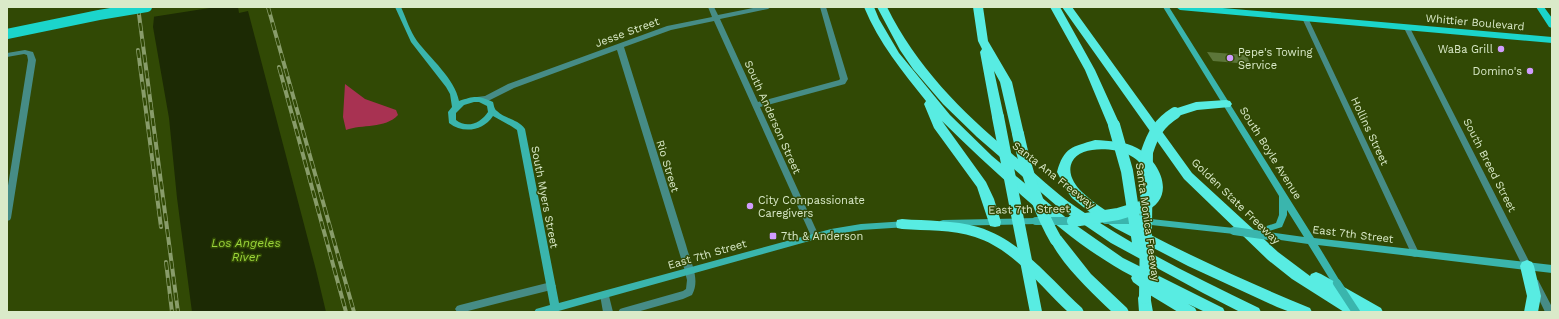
<svg xmlns="http://www.w3.org/2000/svg" width="1559" height="319" font-family="'Work Sans',sans-serif">
  <style>
    .green { fill: #a83252 }
    .water { fill: #1c2a04 }
    .pier { fill: #314905 }
    .building { fill: #5c7639 }
    .lines { fill: none; stroke-linecap: round; stroke-linejoin: round }
    .street { fill: #468c86; fill-rule: evenodd }
    .secondary { fill: #3ab5ad; fill-rule: evenodd }
    .primary { fill: #1bd5cb; fill-rule: evenodd }
    .highway { fill: #58ece2; fill-rule: evenodd }
    .rail-casing { stroke: #889c6a; stroke-width: 4 }
    .rail { stroke: #314905; stroke-width: 2.5; stroke-dasharray: 8; stroke-linecap: butt }
    .secondary-bridge { stroke: #3ab5ad; stroke-width: 8 }
    .primary-bridge { stroke: #1bd5cb; stroke-width: 10 }
    .highway-bridge { stroke: #58ece2; stroke-width: 12 }
    .poi-dot { fill: #d19dfe; stroke: #314905; stroke-width: 1.5 }
    .labels { text-anchor: middle; stroke-width: 3; stroke-linejoin: round; paint-order: stroke }
    .street-label { font-size: 11px; fill: #daeac9; stroke: #314905 }
    .poi-label { font-size: 11px; fill: #daeac9; stroke: #314905; text-anchor: start }
    .water-label { font-size: 12px; font-style: italic; fill: #9ad43a; stroke: #314905 }
  </style>
  <rect width="100%" height="100%" fill="#314905"/>
  <!-- green -->
  <path class="green" d="M 345,84 L 365,99 L 396,110 L 398,115 C 385,129 362,124 346,130 L 343,117 Z"/>
  <!-- water -->
  <path class="water" d="M 155,7 L 238,7 L 239,13 L 248,11 L 316,270 L 326,312 L 192,312 L 177,198 L 169,118 L 153,27 Z"/>
  <!-- pier -->
  <path class="pier" d="M 153,7 L 216,7 L 152,17 Z"/>
  <!-- building -->
  <path class="building" d="M 1207,52 L 1247,55 L 1250,64 L 1213,61 Z"/>
  <g class="lines">
    <!-- street -->
    <path class="street" d="M 708,7 L 714,7 L 718,15 L 758,7 L 771,7 L 768,9 L 720,19 L 758,102 L 839,80 L 840,79 L 820,7 L 826,7 L 848,79 L 845,84 L 760,107 L 819,236 L 818,238 L 815,240 L 812,238 L 811,236 L 714,21 L 671,30 L 624,47 L 686,245 C 690,261 701,279 692,295 L 683,299 L 637,312 L 618,312 L 620,309 L 623,308 L 683,291 L 686,289 L 687,280 L 684,268 L 617,50 L 514,88 L 490,100 L 480,102 L 476,99 L 477,97 L 485,96 L 508,84 L 667,26 L 712,17 Z
      M 1303,16 L 1307,16 L 1308,18 L 1419,253 L 1418,256 L 1415,257 L 1412,256 L 1411,253 L 1302,18 Z
      M 1405,26 L 1407,26 L 1410,28 L 1532,267 L 1533,270 L 1532,273 L 1529,274 L 1526,273 L 1404,28 Z
      M 25,50 L 33,52 L 36,60 L 11,218 L 10,220 L 7,221 L 7,192 L 28,60 L 27,55 L 24,54 L 7,57 L 7,53 Z
      M 1535,279 L 1538,280 L 1552,307 L 1552,312 L 1545,312 L 1531,283 L 1532,280 Z
      M 551,282 L 554,283 L 556,286 L 554,289 L 551,290 L 464,312 L 457,312 L 455,309 L 457,306 L 460,305 Z
      M 605,291 L 608,292 L 613,312 L 603,312 L 600,295 L 602,292 Z"/>
    <!-- secondary -->
    <path class="secondary" d="M 395,7 L 401,7 C 406,18 410,31 417,41 C 430,58 455,79 459,101 C 474,96 478,95 493,102 C 494,105 494,109 497,111 C 505,119 518,119 525,129 L 559,303 L 831,229 L 861,224 L 907,221 L 910,222 L 911,224 L 910,226 L 907,227 L 861,230 L 831,235 L 555,312 L 534,312 L 536,309 L 550,305 L 517,130 L 511,126 L 493,116 C 483,131 463,134 449,123 L 448,112 L 452,107 L 450,94 L 446,87 L 411,42 ZM 474,102 L 479,102 L 487,106 L 488,112 C 481,123 467,129 456,120 L 456,113 L 464,105 Z
      M 1163,7 L 1169,7 L 1314,238 L 1552,265 L 1552,273 L 1318,245 L 1341,283 L 1340,286 L 1337,287 L 1334,286 L 1308,244 L 1266,238 L 1265,236 L 1266,234 L 1269,232 L 1304,237 L 1287,210 L 1287,215 L 1282,227 L 1263,233 L 1260,232 L 1259,230 L 1260,228 L 1276,223 L 1279,215 L 1279,196 Z
      M 1036,218 L 1039,219 L 1040,221 L 1039,223 L 1036,224 L 943,226 L 940,225 L 939,223 L 940,221 L 943,220 Z
      M 1142,218 L 1234,228 L 1237,229 L 1238,231 L 1237,233 L 1234,234 L 1142,224 L 1139,223 L 1138,221 L 1139,219 Z"/>
    <!-- primary -->
    <path class="primary" d="M 1176,7 L 1211,7 L 1552,37 L 1552,43 L 1180,10 Z
      M 1536,7 L 1544,7 L 1552,18 L 1552,28 L 1549,27 Z"/>
    <!-- highway -->
    <path class="highway" d="M 864,7 L 874,7 L 879,19 L 899,53 L 950,115 L 992,156 L 1070,221 L 1123,258 L 1223,308 L 1225,312 L 1205,312 L 1188,304 L 1195,308 L 1197,312 L 1178,312 L 1150,295 L 1153,312 L 1139,312 L 1138,298 L 1140,294 L 1145,292 L 1148,293 L 1133,282 L 1131,278 L 1132,276 C 1094,256 1060,229 1028,201 C 999,175 970,149 942,121 L 986,182 L 994,199 L 1001,222 L 1000,226 L 995,227 L 990,226 L 977,187 L 934,128 L 924,104 L 926,101 C 902,71 879,43 864,7 Z
      M 877,7 L 887,7 C 916,66 961,111 1011,153 C 1033,171 1053,191 1076,207 C 1133,247 1197,278 1259,308 L 1261,312 L 1240,312 L 1203,293 L 1111,243 L 1058,207 L 977,137 L 943,104 L 913,69 L 900,50 Z
      M 973,7 L 983,7 L 988,41 L 1012,82 L 1024,134 L 1022,137 L 1018,138 L 1014,137 L 1012,134 L 1000,82 L 994,71 L 1004,117 L 1002,120 L 998,121 L 994,120 L 992,117 L 980,52 L 982,49 L 978,41 Z
      M 1050,7 L 1060,7 L 1095,70 L 1120,125 L 1118,128 L 1114,129 L 1110,128 L 1108,125 L 1085,70 Z
      M 1062,7 L 1072,7 L 1192,173 L 1278,252 L 1310,276 L 1311,274 L 1316,272 L 1321,274 L 1381,308 L 1383,312 L 1344,312 L 1292,279 L 1268,260 L 1184,179 Z
      M 1226,100 L 1230,101 L 1232,104 L 1230,107 L 1197,110 L 1175,117 L 1171,116 L 1169,113 L 1171,110 L 1196,102 Z
      M 1095,140 C 1109,141 1125,141 1137,148 C 1161,161 1178,200 1143,212 L 1139,211 L 1137,207 C 1140,201 1149,199 1151,192 C 1153,186 1151,180 1148,175 C 1144,166 1137,158 1127,154 C 1114,148 1080,145 1072,162 C 1067,173 1074,184 1082,192 C 1099,209 1123,220 1145,232 C 1199,260 1254,285 1310,308 L 1312,312 L 1290,312 L 1277,307 L 1188,266 L 1115,228 L 1092,214 L 1072,198 L 1067,191 L 1057,172 C 1064,147 1072,147 1095,140 Z
      M 902,219 C 927,221 954,220 978,227 C 1021,240 1050,279 1082,308 L 1084,312 L 1068,312 C 1040,286 1013,249 975,237 C 952,229 926,231 902,229 L 897,228 L 896,224 L 897,220 Z
      M 1056,235 L 1061,236 L 1091,274 L 1127,308 L 1129,312 L 1112,312 C 1091,292 1063,266 1050,240 L 1051,236 Z
      M 1527,260 L 1532,262 L 1534,266 L 1541,296 L 1538,312 L 1524,312 L 1527,296 L 1520,266 L 1522,262 Z"/>
    <!-- rail casing -->
    <g class="rail-casing">
      <path id="rail" d="M 138,7 L 178,312
        M 268,7 L 354,312
        M 138,50 L 161,227
        M 279,67 L 346,312
        M 166,262 L 172,312"/>
    </g>
    <!-- rail -->
    <use href="#rail" class="rail"/>
    <!-- secondary-bridge -->
    <path class="secondary-bridge" d="M 1106,220 L 1129,220
      M 1036,221 L 1078,221
      M 1234,231 L 1269,236
      M 1337,283 L 1356,312"/>
    <!-- primary-bridge -->
    <path class="primary-bridge" d="M 7,34 L 99,15 L 147,7"/>
    <!-- highway-bridge -->
    <path class="highway-bridge" d="M 998,117 L 1036,312
      M 1114,125 L 1127,171 L 1139,249
      M 1018,134 C 1026,171 1037,207 1056,240
      M 1073,221 L 1118,214 L 1141,207
      M 1145,298 L 1147,152 C 1153,134 1159,123 1175,113"/>
  </g>
  <!-- markers -->
  <g class="poi-dot">
    <circle cx="1501" cy="49" r="4"/>
    <circle cx="1230" cy="58" r="4"/>
    <circle cx="1530" cy="71" r="4"/>
    <circle cx="750" cy="206" r="4"/>
    <rect x="769" y="232" width="8" height="8" rx="2"/>
  </g>
  <g class="labels">
    <!-- street labels -->
    <g class="street-label">
      <text transform="translate(1475 22) rotate(5)" y="4">Whittier Boulevard</text>
      <text transform="translate(627 32) rotate(-20)" y="4">Jesse Street</text>
      <text transform="translate(773 117) rotate(66)" y="4">South Anderson Street</text>
      <text transform="translate(1370 131) rotate(65)" y="4">Hollins Street</text>
      <text transform="translate(1271 153) rotate(58)" y="4">South Boyle Avenue</text>
      <text transform="translate(1490 165) rotate(63)" y="4">South Breed Street</text>
      <text transform="translate(668 166) rotate(73)" y="4">Rio Street</text>
      <text transform="translate(1054 175) rotate(38)" y="4">Santa Ana Freeway</text>
      <text transform="translate(545 197) rotate(79)" y="4">South Myers Street</text>
      <text transform="translate(1236 201) rotate(44)" y="4">Golden State Freeway</text>
      <text transform="translate(1029 209) rotate(-1)" y="4">East 7th Street</text>
      <text transform="translate(1148 222) rotate(82)" y="4">Santa Monica Freeway</text>
      <text transform="translate(1353 234) rotate(7)" y="4">East 7th Street</text>
      <text transform="translate(707 254) rotate(-16)" y="4">East 7th Street</text>
    </g>
    <!-- poi labels -->
    <g class="poi-label">
      <text x="1493" y="53" text-anchor="end">WaBa Grill</text>
      <text x="1238" y="56">Pepe's Towing<tspan x="1238" dy="13">Service</tspan></text>
      <text x="1522" y="75" text-anchor="end">Domino's</text>
      <text x="758" y="204">City Compassionate<tspan x="758" dy="13">Caregivers</tspan></text>
      <text x="781" y="240">7th &amp; Anderson</text>
    </g>
    <!-- water labels -->
    <g class="water-label">
      <text x="246" y="247">Los Angeles<tspan x="246" dy="14">River</tspan></text>
    </g>
  </g>
  <!-- border -->
  <rect width="1559" height="319" fill="none" stroke="#daeac9" stroke-width="16"/>
</svg>
